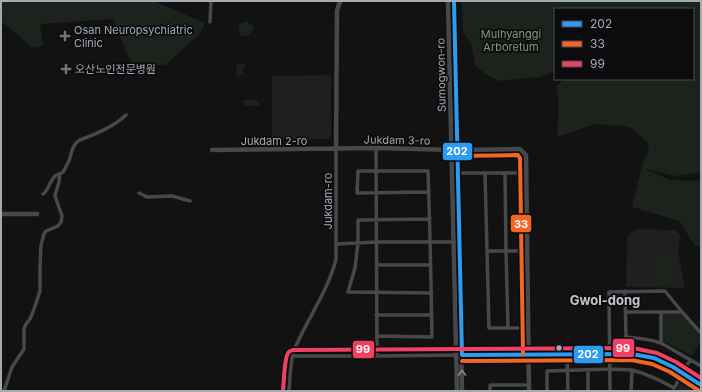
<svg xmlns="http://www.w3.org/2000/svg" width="702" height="392" font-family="Inter,'Noto Sans KR',sans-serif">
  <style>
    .built { fill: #1f1f20 }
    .green { fill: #1c221c }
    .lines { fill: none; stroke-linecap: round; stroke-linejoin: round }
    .minor { stroke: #46484b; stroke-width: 3.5 }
    .tertiary { stroke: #46484b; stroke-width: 4.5 }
    .bus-1-casing { stroke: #0c0c0e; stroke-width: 7 }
    .bus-2-casing { stroke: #0c0c0e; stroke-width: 7 }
    .bus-3-casing { stroke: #0c0c0e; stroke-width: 7 }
    .bus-1 { stroke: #2c9cf2; stroke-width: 4 }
    .bus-2 { stroke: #f26522; stroke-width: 4 }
    .bus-3 { stroke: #f24062; stroke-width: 4 }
    .oneway { stroke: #888d93 }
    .poi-dot { fill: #71757a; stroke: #0c0c0e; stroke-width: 1.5 }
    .bus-dot { fill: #a4aab2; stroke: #0c0c0e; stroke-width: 1.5 }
    .labels { text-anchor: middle; stroke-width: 3.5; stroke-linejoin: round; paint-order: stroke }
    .poi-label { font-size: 11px; fill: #a4aab2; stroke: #0c0c0e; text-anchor: start }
    .park-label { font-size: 11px; fill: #7e9c7c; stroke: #0c0c0e }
    .street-label { font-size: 11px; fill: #a4aab2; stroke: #0c0c0e }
    .quarter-label { font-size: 13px; font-weight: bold; fill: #c4c8ce; stroke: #0c0c0e }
    .line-badge { stroke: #0c0c0e; stroke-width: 1.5 }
    .badge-label { font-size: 11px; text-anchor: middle; font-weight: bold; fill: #fff }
  </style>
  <rect width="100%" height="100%" fill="#121212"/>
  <!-- built -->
  <path class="built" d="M 331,75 L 331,135 L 329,139 L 272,139 L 272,76 Z
    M 637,229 L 675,230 L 680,235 L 678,252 L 685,288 L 626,287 L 627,238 L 631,233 Z
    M 685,379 L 698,387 L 699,390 L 701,391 L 675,391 L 681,380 Z"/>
  <!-- green -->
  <path class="green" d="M 1,1 L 153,1 L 205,23 L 200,34 L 165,65 L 132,65 L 113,19 L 40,24 L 43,46 L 33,48 L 1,21 Z
    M 462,1 L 701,1 L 701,172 L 676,176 L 645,169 L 670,180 L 701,181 L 701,245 L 695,246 L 679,221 L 632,207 L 643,162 L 647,154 L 649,144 L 630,127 L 623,126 L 595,124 L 557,137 L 559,102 L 556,86 L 564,79 L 693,79 L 693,9 L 555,9 L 555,71 L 540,77 L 499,81 L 484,73 L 475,65 L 471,43 L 463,31 Z
    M 243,22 L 247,22 L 254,26 C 253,34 248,38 241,35 L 238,28 L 240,26 L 239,25 Z
    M 241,63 L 245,64 L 245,66 L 243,68 C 241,73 245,74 247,77 L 242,74 L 240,76 L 238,77 L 236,75 L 237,72 L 235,68 L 237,67 L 237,64 Z
    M 243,100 L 255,100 L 259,102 L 259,106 L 246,106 L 245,105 Z
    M 655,251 L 677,251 L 679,285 L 654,285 Z
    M 629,278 L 644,278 L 644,286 L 629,285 Z
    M 680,313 L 701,335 L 701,340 L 692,356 L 663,341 L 663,314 Z"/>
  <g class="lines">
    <!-- minor -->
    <path class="minor" d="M 210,22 L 211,1
      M 376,148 L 377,356
      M 458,173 L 527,173
      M 485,173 L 487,251
      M 505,173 L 506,252 L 508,328
      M 139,193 L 147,197 L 172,196 L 190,201
      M 43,194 C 49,190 49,182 55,176 C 57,174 61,174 63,172 C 65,170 66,165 68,163 C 72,155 70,148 78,141 C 95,134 112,128 126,115
      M 430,219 L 358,220 L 358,243 L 355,268 L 348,292 L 432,293
      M 337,244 L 376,242 L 456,242
      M 527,251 L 487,251 L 489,328 L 528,328
      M 376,265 L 430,265
      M 625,291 L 626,337 C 638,338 650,339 661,343 L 661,312 L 682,312
      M 625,312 L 661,312
      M 376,315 L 432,315
      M 377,336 L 432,337 C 431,281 430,226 428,171 L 358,171 L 357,193 L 429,192
      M 661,343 L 701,366
      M 567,354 L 568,391
      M 293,356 L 377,356 L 462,355
      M 588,370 L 588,391
      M 4,391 L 12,367 L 24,349 L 24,329 L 26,324 L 30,319 L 33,312 L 40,291 L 40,267 L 41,245 L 44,234 L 46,231 L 58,226 L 61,222 L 62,216 L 55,196 C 56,188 61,184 59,174
      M 289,391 C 290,379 290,366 293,354 C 297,341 304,330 310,318 C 320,299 331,280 336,259 L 336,149
      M 490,391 L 490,385 L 529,385
      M 547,391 L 547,371 L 610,369 L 632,370
      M 610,391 L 609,292 L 665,291 L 682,312 L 701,333
      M 631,391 L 632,370 C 647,374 660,380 674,388 L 690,360"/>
    <!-- tertiary -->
    <path class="tertiary" d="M 448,1 L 457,391
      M 454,1 L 462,391
      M 336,149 L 337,11 L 340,1
      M 212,150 L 376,148 L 457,150 L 520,149 L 526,155 L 529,391
      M 1,214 L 37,214
      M 462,355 L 632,354 L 654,358 L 673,367 L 701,385"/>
    <!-- bus-1 casing -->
    <g class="bus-1-casing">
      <path id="bus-1" d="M 454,1 L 462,355 L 632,354 L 654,358 L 673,367 L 701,385"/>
    </g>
    <!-- bus-2 casing -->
    <g class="bus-2-casing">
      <path id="bus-2" d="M 457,156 L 518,155 L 520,158 L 523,354
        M 462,361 L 631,360 L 652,364 L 670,372 L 698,390"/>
    </g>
    <!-- bus-3 casing -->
    <g class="bus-3-casing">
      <path id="bus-3" d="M 283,391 C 284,382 284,360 288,353 C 289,351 290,351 293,350 L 633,348 L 657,353 L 676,362 L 701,378"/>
    </g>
    <!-- bus-1 -->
    <use href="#bus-1" class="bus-1"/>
    <!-- bus-2 -->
    <use href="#bus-2" class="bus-2"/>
    <!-- bus-3 -->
    <use href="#bus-3" class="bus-3"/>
  </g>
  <!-- one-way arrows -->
  <defs><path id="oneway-chevron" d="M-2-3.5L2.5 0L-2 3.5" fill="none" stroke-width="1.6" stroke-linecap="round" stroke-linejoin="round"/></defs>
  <use class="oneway" href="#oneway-chevron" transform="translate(462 373) rotate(-91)"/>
  <!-- markers -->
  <g class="poi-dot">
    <path d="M63 30h4v4h4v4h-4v4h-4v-4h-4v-4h4z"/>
    <path d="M64 63h4v4h4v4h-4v4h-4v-4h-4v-4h4z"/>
  </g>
  <circle class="bus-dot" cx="559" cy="348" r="3.5"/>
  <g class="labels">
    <!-- poi labels -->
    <g class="poi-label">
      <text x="74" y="34">Osan Neuropsychiatric<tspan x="74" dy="13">Clinic</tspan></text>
      <text x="75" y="73">오산노인전문병원</text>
    </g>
    <!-- park labels -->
    <g class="park-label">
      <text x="511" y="38">Mulhyanggi<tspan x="511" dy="13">Arboretum</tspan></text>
    </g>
    <!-- street labels -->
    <g class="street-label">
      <text transform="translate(441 75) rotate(-91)" y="4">Sumogwon-ro</text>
      <text transform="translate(397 140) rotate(1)" y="4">Jukdam 3-ro</text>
      <text x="274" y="145">Jukdam 2-ro</text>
      <text transform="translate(328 201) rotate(-90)" y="4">Jukdam-ro</text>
    </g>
    <!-- quarter labels -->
    <g class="quarter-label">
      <text x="605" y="305">Gwol-dong</text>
    </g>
  </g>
  <g class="line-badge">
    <rect x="442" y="142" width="31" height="19" rx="4" fill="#2c9cf2"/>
    <rect x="510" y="214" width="22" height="19" rx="4" fill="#f26522"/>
    <rect x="612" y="338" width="23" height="20" rx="4" fill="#f24062"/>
    <rect x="352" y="340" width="23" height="19" rx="4" fill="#f24062"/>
    <rect x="573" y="345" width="31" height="19" rx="4" fill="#2c9cf2"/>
  </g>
  <g class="badge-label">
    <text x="457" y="155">202</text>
    <text x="521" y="228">33</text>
    <text x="623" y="352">99</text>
    <text x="363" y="353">99</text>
    <text x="588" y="358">202</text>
  </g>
  <!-- border -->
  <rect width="702" height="392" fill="none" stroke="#a4aab2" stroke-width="4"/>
  <!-- legend -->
  <rect x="554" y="8" width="140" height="72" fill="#0c0c0e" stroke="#494b50"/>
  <rect x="562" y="21" width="20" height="6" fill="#2c9cf2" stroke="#494b50"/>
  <text x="590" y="28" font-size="12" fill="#a4aab2">202</text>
  <rect x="562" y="41" width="20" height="6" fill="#f26522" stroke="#494b50"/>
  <text x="590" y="48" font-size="12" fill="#a4aab2">33</text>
  <rect x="562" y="61" width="20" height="6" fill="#f24062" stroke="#494b50"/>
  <text x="590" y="68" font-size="12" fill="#a4aab2">99</text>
</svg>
